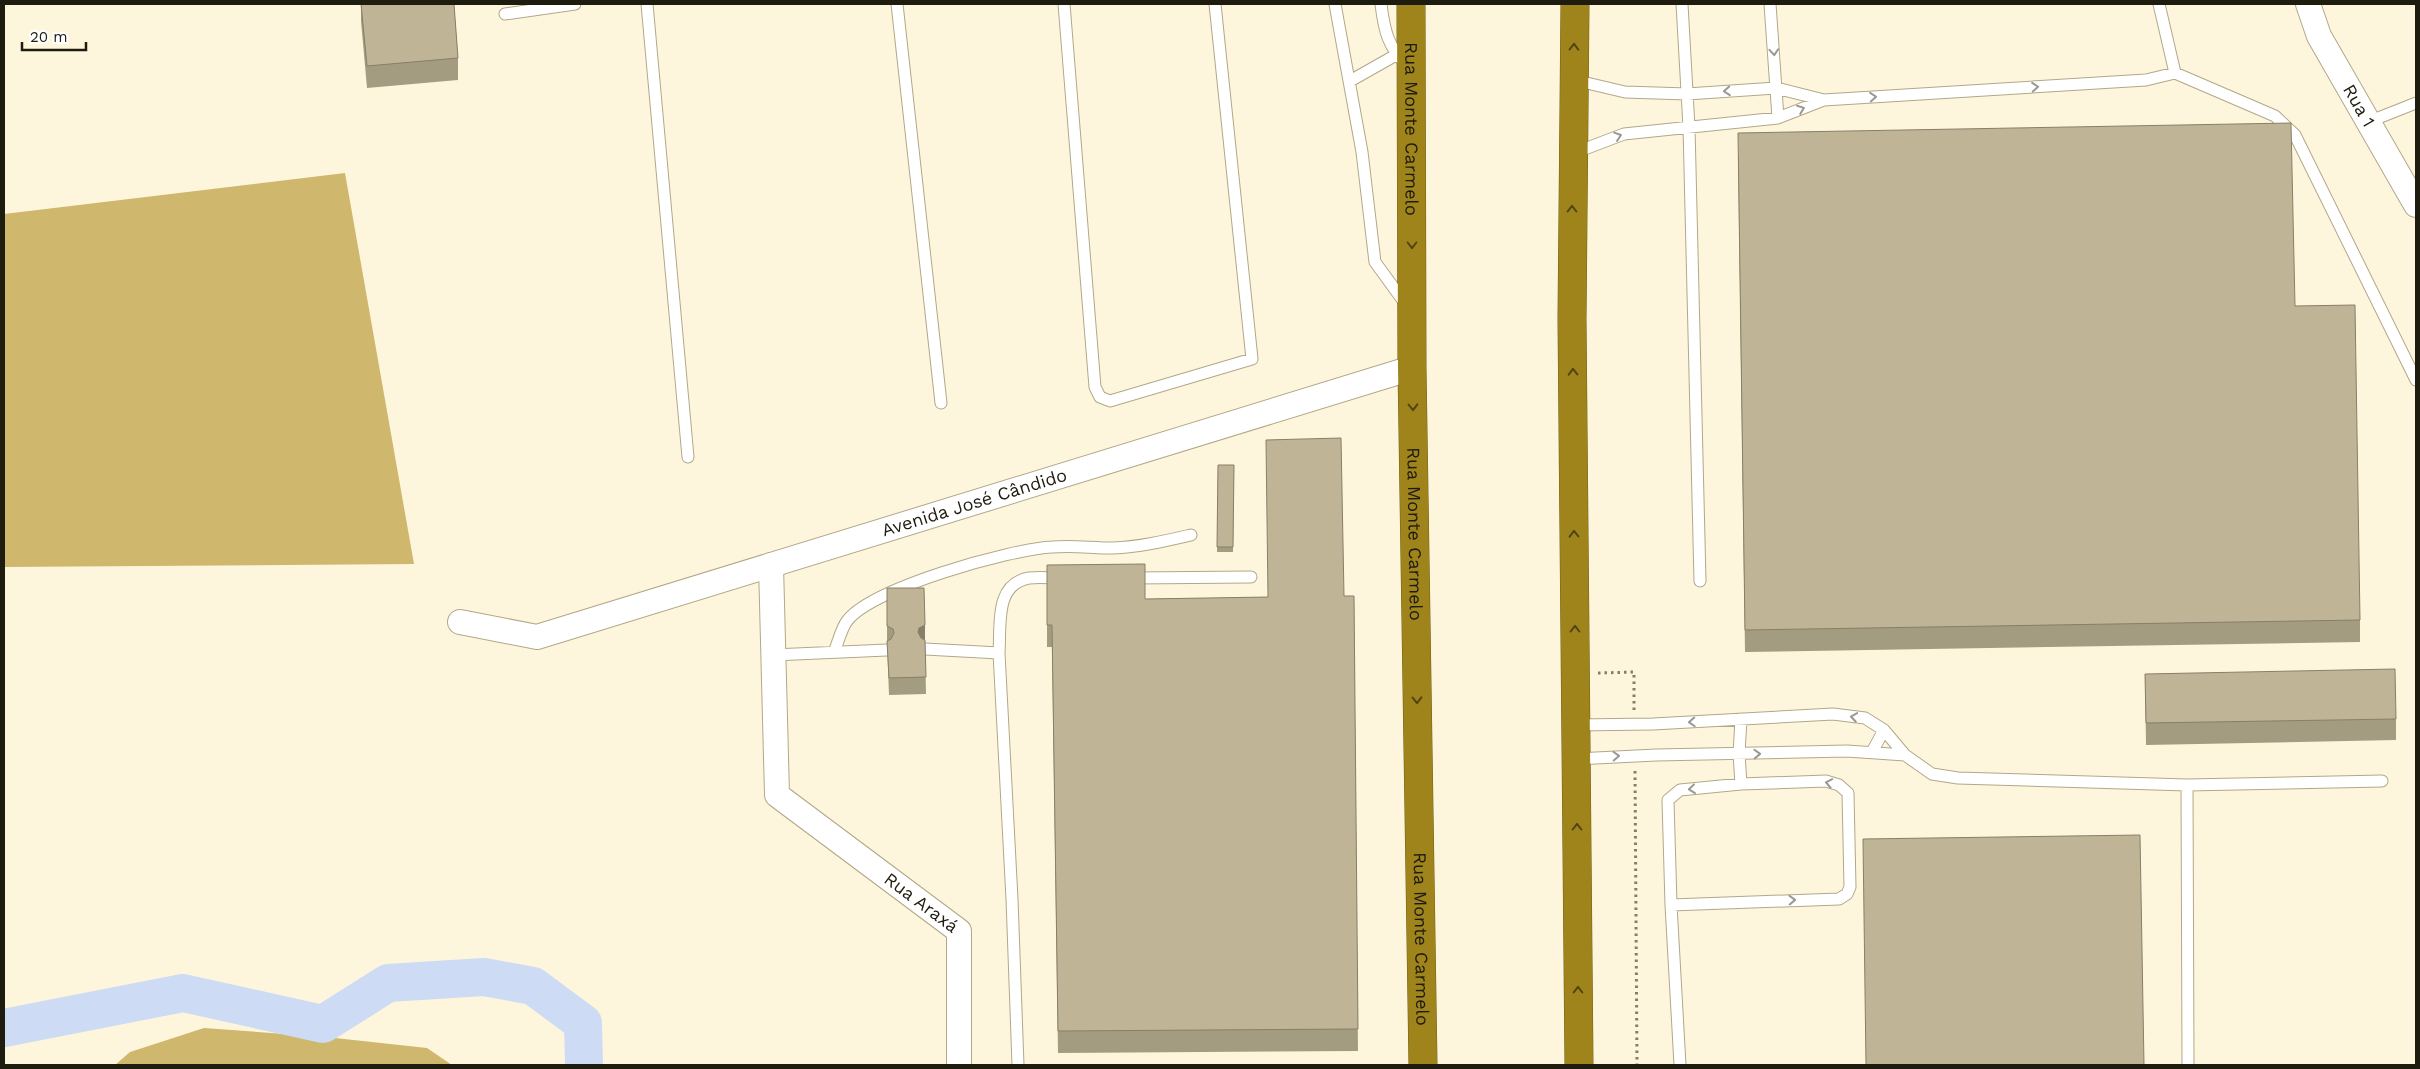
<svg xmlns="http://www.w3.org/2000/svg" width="2420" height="1069" font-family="'Work Sans',sans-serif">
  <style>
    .forest { fill: #cfb86d }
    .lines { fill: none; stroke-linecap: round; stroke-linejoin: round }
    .river { stroke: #cddbf5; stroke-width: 38 }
    .lane-casing { stroke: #b1a889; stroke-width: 13 }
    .street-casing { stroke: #b1a889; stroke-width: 26 }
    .highway-casing { stroke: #725f17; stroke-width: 29 }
    .path { stroke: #837e6b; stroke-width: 3; stroke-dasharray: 2.5 4; stroke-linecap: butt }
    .lane { stroke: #fff; stroke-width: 11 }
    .street { stroke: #fff; stroke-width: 24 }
    .highway { stroke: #9f841c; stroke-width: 28 }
    .wall { fill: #a49c81 }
    .shaded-wall { fill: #867f69 }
    .building { fill: #bfb596; stroke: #867f69 }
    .oneway { stroke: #524514 }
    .oneway2 { stroke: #9a9893 }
    .labels { text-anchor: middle; stroke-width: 4.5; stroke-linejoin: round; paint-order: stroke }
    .street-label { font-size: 18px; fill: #1e1b0f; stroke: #fff }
  </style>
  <rect width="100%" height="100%" fill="#fef6dc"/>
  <!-- forest -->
  <path class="forest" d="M 345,173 L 414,564 L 4,567 L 4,214 Z
    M 204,1028 L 326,1037 L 427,1048 L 452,1065 L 115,1065 L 130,1052 Z"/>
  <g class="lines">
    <!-- river -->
    <path class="river" d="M 4,1028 L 183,993 L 323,1024 L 388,983 L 484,977 L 533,986 L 583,1023 L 584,1065"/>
    <!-- lane casing -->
    <g class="lane-casing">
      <path id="lane" d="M 647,4 L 688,457
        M 897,4 L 941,403
        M 1064,4 L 1095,387 L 1100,397 L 1110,401 L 1252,359 L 1215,4
        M 1335,4 L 1362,152 L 1375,262 L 1407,306
        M 1381,4 C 1384,30 1388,48 1408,66
        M 1682,4 L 1689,127 L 1700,581
        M 1770,4 L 1778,118
        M 2159,4 L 2175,73
        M 505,14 L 575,4
        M 1574,80 L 1625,92 L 1687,94 L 1776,88 L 1824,100 L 2146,80 L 2175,73 L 2275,116 L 2295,135 L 2416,380
        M 1350,81 L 1396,55
        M 2368,122 L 2416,103
        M 1574,153 L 1624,134 L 1778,118 L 1824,100
        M 1132,578 L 1251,577
        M 925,649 L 999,653 L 1012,899 L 1018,1065
        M 834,652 C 838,643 841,629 847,621 C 871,588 1011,549 1052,547 C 1072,545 1092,548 1113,548 C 1140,547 1165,541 1191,535
        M 999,653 C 1001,626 994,584 1029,578 C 1039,577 1050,578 1061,578
        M 773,655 L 887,650
        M 1741,719 L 1739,754 L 1741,784
        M 1576,725 L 1653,724 L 1833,714 L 1865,718 L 1884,730 L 1905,755 L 1932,774 L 1958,778 L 2187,785 L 2382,781
        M 1872,752 L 1884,730
        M 1576,759 L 1656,755 L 1847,751 L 1905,755
        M 2187,785 L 2188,1065
        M 1671,905 L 1839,899 L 1847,894 L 1850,887 L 1848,793 L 1839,785 L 1826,781 L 1741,784 L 1680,790 L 1668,800 L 1671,905 L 1680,1065"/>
    </g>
    <!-- street casing -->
    <g class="street-casing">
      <g id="street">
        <path id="s1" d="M 2308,4 L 2319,36 L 2416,205"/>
        <path id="s2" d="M 771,565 L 777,795 L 959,931 L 959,1065"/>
        <path id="s3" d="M 460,622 L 537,637 L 1412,368"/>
      </g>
    </g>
    <!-- highway casing -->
    <g class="highway-casing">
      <g id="highway">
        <path id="s4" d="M 1411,4 L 1412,368 L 1423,1065"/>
        <path d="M 1575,4 L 1572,319 L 1579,1065"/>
      </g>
    </g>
    <!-- path -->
    <path class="path" d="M 1598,673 L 1634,672 L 1634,710
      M 1635,771 L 1637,1065"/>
    <!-- lane -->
    <use href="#lane" class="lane"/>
    <!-- street -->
    <use href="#street" class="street"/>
    <!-- highway -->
    <use href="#highway" class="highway"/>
  </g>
  <!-- wall -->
  <path class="wall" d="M 361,4 L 454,4 L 458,58 L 458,80 L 367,88 L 361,21 Z
    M 1738,155 L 2295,306 L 2360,620 L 2360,642 L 1745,652 Z
    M 1218,465 L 1234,465 L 1233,552 L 1217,552 Z
    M 1047,565 L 1145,599 L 1354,596 L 1358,1051 L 1058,1053 L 1052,647 L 1047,647 Z
    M 887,588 L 924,588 L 926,694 L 889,695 L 887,643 Z
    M 2145,674 L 2396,719 L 2396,740 L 2146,745 Z"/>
  <!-- shaded-wall -->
  <path class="shaded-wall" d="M 925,625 L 925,642 L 919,645 L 918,632 L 919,628 Z"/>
  <!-- building -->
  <path class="building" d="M 361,4 L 454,4 L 458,58 L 367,66 Z
    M 2291,123 L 2295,306 L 2355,305 L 2360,620 L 1745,630 L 1738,133 Z
    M 1341,438 L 1344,596 L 1354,596 L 1358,1029 L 1058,1031 L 1052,625 L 1047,625 L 1047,565 L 1145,564 L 1145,599 L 1268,597 L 1266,440 Z
    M 1218,465 L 1234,465 L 1233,547 L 1217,547 Z
    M 887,588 L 924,588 L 925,625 L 919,628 L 918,632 L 921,638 L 925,640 L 926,677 L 889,678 L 887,641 L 891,639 L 894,633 L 893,629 L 887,626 Z
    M 2395,669 L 2396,719 L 2146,723 L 2145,674 Z
    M 2140,835 L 2144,1065 L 1866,1065 L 1863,839 Z"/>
  <!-- one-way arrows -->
  <defs><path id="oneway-chevron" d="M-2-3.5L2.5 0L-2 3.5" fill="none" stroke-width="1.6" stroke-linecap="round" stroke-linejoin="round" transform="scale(1.25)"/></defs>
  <g class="oneway">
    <use href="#oneway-chevron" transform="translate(1574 47) rotate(-89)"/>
    <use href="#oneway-chevron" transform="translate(1572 209) rotate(-90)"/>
    <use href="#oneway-chevron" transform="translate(1412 245) rotate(90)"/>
    <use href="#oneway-chevron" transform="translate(1573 372) rotate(-91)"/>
    <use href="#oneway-chevron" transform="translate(1413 407) rotate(89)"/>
    <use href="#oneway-chevron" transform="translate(1574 534) rotate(-91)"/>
    <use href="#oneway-chevron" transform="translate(1575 629) rotate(-90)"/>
    <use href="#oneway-chevron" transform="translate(1417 700) rotate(89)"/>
    <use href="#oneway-chevron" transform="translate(1577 827) rotate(-90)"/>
    <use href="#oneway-chevron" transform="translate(1578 990) rotate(-90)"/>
  </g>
  <g class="oneway2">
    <use href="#oneway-chevron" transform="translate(1774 52) rotate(86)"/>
    <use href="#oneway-chevron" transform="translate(2035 87) rotate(-4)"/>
    <use href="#oneway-chevron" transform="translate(1727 91) rotate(176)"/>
    <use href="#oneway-chevron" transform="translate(1873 97) rotate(-4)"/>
    <use href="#oneway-chevron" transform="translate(1801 109) rotate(-21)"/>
    <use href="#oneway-chevron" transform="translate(1618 136) rotate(-19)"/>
    <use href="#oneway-chevron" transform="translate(1854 717) rotate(-171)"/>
    <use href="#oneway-chevron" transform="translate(1692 722) rotate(177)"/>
    <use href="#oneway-chevron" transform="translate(1757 754) rotate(-2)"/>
    <use href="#oneway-chevron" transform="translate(1616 756) rotate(-3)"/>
    <use href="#oneway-chevron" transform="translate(1829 783) rotate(-169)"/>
    <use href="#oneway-chevron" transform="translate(1692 789) rotate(174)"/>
    <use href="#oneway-chevron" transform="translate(1792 900) rotate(-2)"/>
  </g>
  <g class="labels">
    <!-- street labels -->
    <g class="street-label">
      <text dy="6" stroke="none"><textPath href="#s1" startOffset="114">Rua 1</textPath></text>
      <text dy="6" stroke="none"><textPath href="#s4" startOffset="125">Rua Monte Carmelo</textPath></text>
      <text dy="6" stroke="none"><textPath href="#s3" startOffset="536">Avenida José Cândido</textPath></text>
      <text dy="6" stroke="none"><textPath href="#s4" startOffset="530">Rua Monte Carmelo</textPath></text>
      <text dy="6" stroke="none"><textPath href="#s2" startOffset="410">Rua Araxá</textPath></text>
      <text dy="6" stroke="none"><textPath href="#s4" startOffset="935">Rua Monte Carmelo</textPath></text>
    </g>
  </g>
  <!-- border -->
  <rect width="2420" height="1069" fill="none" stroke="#1e1b0f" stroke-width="10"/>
  <!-- scale -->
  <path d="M22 42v8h64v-8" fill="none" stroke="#1e1b0f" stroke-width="2.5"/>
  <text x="30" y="42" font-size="15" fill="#1e1b0f" stroke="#ffffff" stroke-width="4" paint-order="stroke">20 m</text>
</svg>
